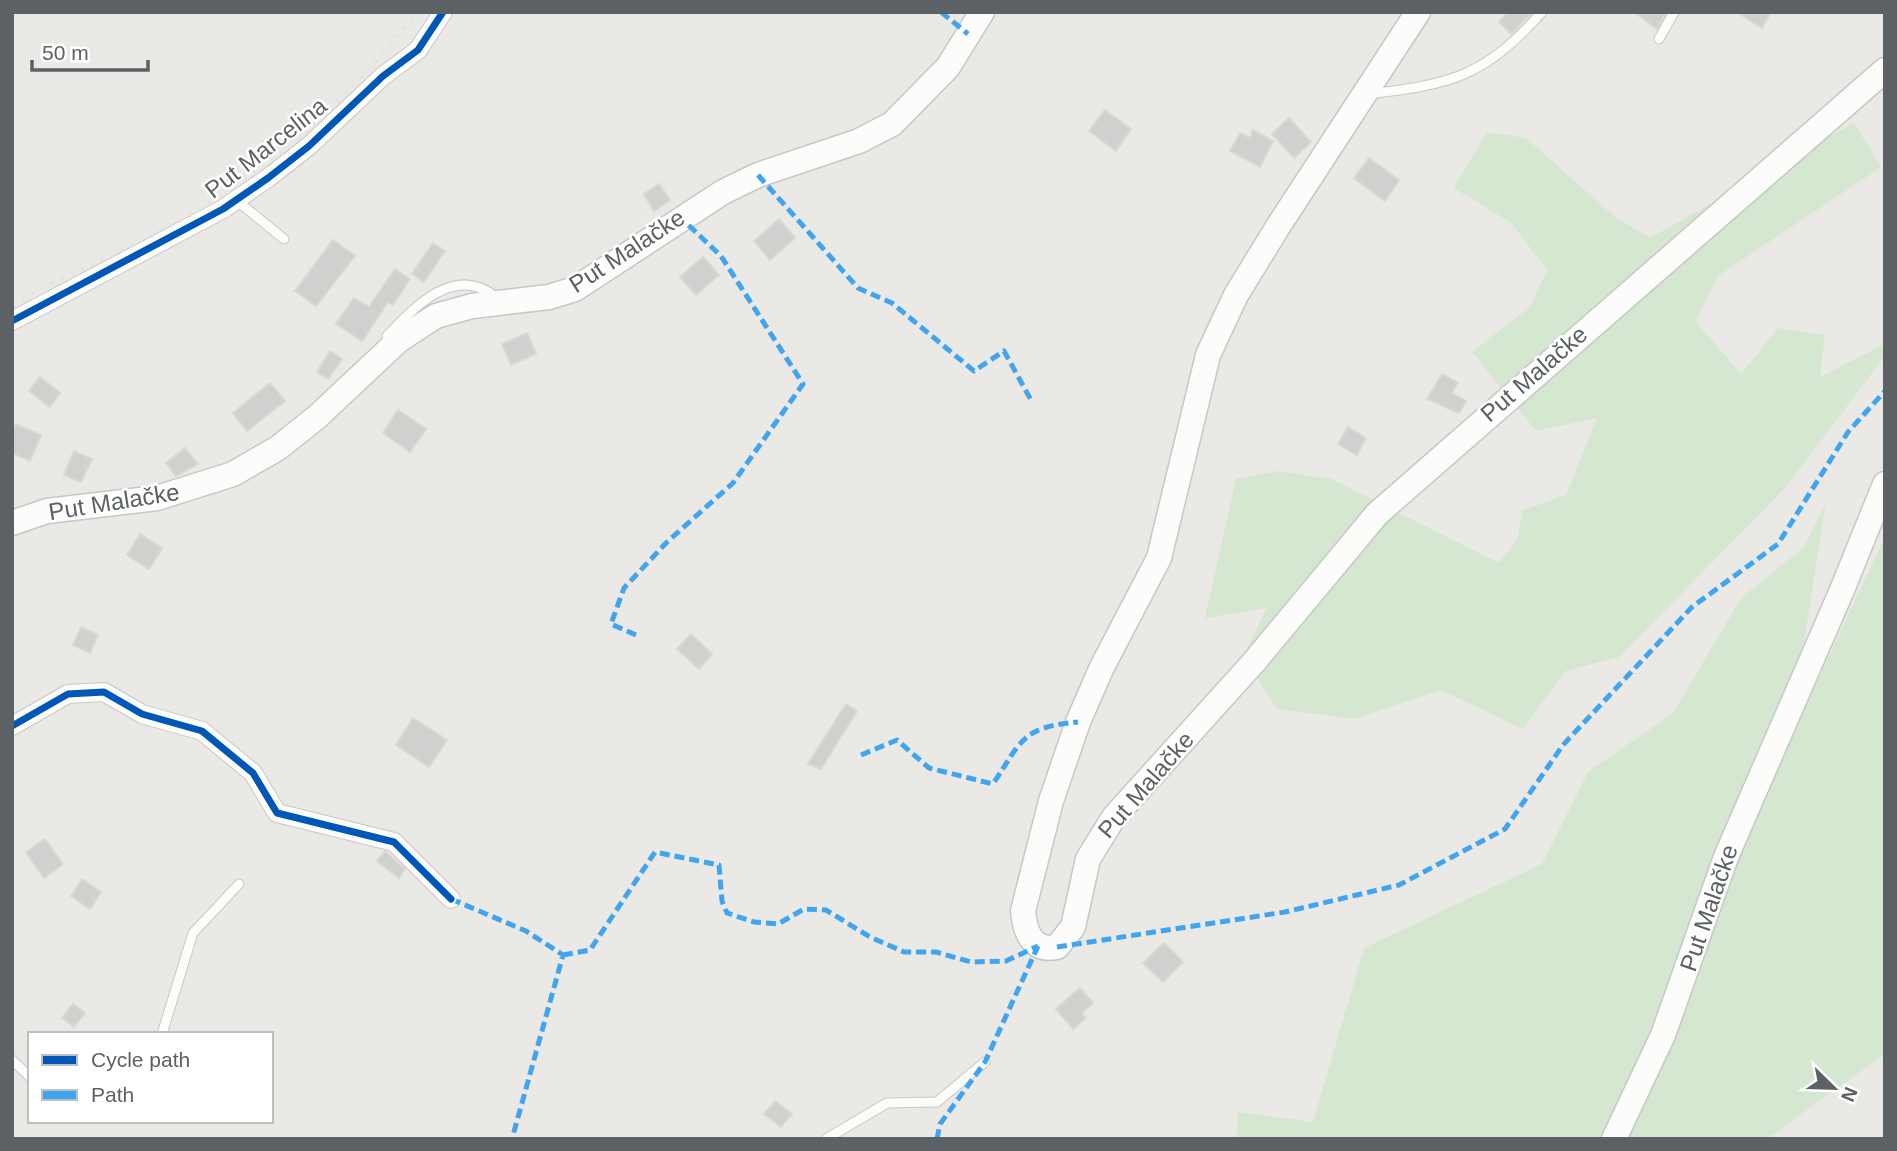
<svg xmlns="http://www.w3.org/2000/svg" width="1897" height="1151" font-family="Helvetica,sans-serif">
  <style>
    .green { fill: #d6e7d1 }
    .building { fill: #d2d0ce; stroke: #dad8d5; stroke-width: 2 }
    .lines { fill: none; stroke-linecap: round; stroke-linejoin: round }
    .lane-casing { stroke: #c7c7c7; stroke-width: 11 }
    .street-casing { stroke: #c7c7c7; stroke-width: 20 }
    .secondary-casing { stroke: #c6c7c7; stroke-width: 27 }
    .lane { stroke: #fcfcfb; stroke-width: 9 }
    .street { stroke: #fcfcfb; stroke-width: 18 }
    .secondary { stroke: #fcfcfb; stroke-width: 24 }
    .rail { stroke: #e2e2e2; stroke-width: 4.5; stroke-dasharray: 2 9; stroke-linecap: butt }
    .quiet { stroke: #40a5ee; stroke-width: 5; stroke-dasharray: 10 5; stroke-linecap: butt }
    .cycleway-casing { stroke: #fff; stroke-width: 11 }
    .cycleway { stroke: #0057b8; stroke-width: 7 }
    .labels { text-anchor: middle; stroke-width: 5; stroke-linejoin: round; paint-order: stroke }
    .street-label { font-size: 24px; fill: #5b6164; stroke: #fff }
  </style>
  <rect width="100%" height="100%" fill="#ebe9e6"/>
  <!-- green -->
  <path class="green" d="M 1854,123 L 1881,167 L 1718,276 L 1695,321 L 1741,374 L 1778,328 L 1825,335 L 1820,377 L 1885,344 L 1885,356 L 1787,486 L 1619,657 L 1566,671 L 1523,729 L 1441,690 L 1355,719 L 1277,709 L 1243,656 L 1267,608 L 1205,618 L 1236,479 L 1278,471 L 1332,479 L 1499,563 L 1517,540 L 1523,510 L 1566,495 L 1597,418 L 1536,431 L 1472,352 L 1530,307 L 1547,270 L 1511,223 L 1454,188 L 1487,132 L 1526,138 L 1614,216 L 1650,238 Z
    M 1826,502 L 1788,744 L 1885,536 L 1885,1054 L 1767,1139 L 1237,1139 L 1238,1112 L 1313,1122 L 1364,948 L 1542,864 L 1588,772 L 1673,713 L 1741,598 L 1804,547 Z"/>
  <!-- building -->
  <path class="building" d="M 1508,12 L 1532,12 L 1511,34 L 1499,22 Z
    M 1634,12 L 1666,12 L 1657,29 Z
    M 1737,12 L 1771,12 L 1762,28 Z
    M 1105,110 L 1131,129 L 1116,151 L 1089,131 Z
    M 1289,118 L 1311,142 L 1294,158 L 1272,134 Z
    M 1253,130 L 1273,141 L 1260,167 L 1230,151 L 1240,133 L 1250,138 Z
    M 1369,158 L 1399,180 L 1385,201 L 1354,178 Z
    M 659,184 L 670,200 L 654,211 L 644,194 Z
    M 779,219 L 795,238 L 770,260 L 754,241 Z
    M 333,240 L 355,256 L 316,306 L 295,291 Z
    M 433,243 L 445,251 L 424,282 L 412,274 Z
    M 703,257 L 719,275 L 696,295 L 680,277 Z
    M 395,269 L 410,279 L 393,305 L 388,302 L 362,341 L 336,324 L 354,298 L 369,307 Z
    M 527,333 L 536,354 L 511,365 L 502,344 Z
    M 330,351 L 342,359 L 328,379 L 317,372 Z
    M 1442,374 L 1458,383 L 1452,393 L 1466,401 L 1459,413 L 1427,399 Z
    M 40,377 L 60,393 L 50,407 L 29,391 Z
    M 270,383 L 285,401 L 247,431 L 233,413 Z
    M 398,410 L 426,429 L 410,452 L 383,433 Z
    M 16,424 L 41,435 L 30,461 L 12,453 L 12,433 Z
    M 1348,427 L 1366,438 L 1357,455 L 1338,444 Z
    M 185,448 L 198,464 L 176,476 L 166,463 Z
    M 74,451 L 92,459 L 81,482 L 64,475 Z
    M 140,534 L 162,548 L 149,569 L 127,555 Z
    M 81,627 L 98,635 L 90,653 L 73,645 Z
    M 691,634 L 712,654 L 699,669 L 677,649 Z
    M 846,704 L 857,711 L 821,769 L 808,764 Z
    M 413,718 L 447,740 L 429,767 L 396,745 Z
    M 45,839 L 63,864 L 44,878 L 26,852 Z
    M 385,851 L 405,869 L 399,878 L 377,861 Z
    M 82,879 L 101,892 L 90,909 L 71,896 Z
    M 1164,943 L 1183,962 L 1163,982 L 1143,963 Z
    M 1080,988 L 1093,1003 L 1082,1013 L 1086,1018 L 1073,1029 L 1056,1009 Z
    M 73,1004 L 85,1013 L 74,1027 L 62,1018 Z
    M 775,1101 L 792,1114 L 781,1127 L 764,1114 Z"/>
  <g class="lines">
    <!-- lane casing -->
    <g class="lane-casing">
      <path id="lane" d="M 1659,39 L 1674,12
        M 1369,94 C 1452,84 1484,77 1542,12
        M 236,200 L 284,239
        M 387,336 C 415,306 456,263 497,298
        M 162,1034 L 193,933 L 239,884
        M 12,1060 L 30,1077
        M 826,1139 L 887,1103 L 937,1102 L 985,1062"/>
    </g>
    <!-- street casing -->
    <g class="street-casing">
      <path id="street" d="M 12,321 L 223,209 L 268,178 L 309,146 L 383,76 L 418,50 L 443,12
        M 12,726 L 68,694 L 104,692 L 142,714 L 202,731 L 253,773 L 277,813 L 394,842 L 451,899"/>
    </g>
    <!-- secondary casing -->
    <g class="secondary-casing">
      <path id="secondary" d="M 1418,12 L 1279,225 L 1236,295 L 1208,355 L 1159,558 L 1102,667 L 1078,722 L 1051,801 L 1023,911 C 1025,932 1032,952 1057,947 L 1073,927 L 1088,859 L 1114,817 L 1254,662 L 1377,514 L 1885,70
        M 12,523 L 47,511 L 157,498 L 233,474 L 278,448 L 317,417 L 399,340 L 436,316 L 472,306 L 549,297 L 575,289 L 723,192 L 758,175 L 859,141 L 892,124 L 948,67 L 982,12
        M 1614,1139 L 1663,1035 L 1726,857 L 1842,590 L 1885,484"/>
    </g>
    <!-- lane -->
    <use href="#lane" class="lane"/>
    <!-- street -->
    <use href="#street" class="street"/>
    <!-- secondary -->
    <use href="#secondary" class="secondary"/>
    <!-- rail -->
    <path class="rail" d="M 12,303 C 93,262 183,227 256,173 C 318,128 368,71 418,12"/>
    <!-- quiet -->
    <path class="quiet" d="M 941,12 L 968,34
      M 758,175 L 858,288 L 892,303 L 974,371 L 1004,351 L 1031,400
      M 636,635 L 611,624 L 624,588 L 667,542 L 733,483 L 803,384 L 721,256 L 680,217
      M 861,755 L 897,740 L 929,768 L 993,784 C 1022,740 1022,727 1078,722
      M 451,899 L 526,931 L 563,955 L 512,1139
      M 1057,947 L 1285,912 L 1399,885 L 1505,829 L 1563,745 L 1692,607 L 1778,544 L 1848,432 L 1885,391
      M 563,955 L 590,950 L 655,852 L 719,865 L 722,901 L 727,913 L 754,922 L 778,924 L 804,909 L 826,910 L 870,937 L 904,952 L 936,952 L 971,962 L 1006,961 L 1038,946
      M 937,1139 L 940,1124 L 985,1062 L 1038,946"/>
    <!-- cycleway casing -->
    <g class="cycleway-casing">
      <path id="cycleway" d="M 12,321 L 223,209 L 268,178 L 309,146 L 383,76 L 418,50 L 443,12
        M 12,726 L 68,694 L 104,692 L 142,714 L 202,731 L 253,773 L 277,813 L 394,842 L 451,899"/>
    </g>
    <!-- cycleway -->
    <use href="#cycleway" class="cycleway"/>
  </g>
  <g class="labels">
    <!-- street labels -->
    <g class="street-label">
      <text transform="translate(266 148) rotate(-38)" y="8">Put Marcelina</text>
      <text transform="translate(627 251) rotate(-33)" y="8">Put Malačke</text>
      <text transform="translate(1534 374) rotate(-41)" y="8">Put Malačke</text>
      <text transform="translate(114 502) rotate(-9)" y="8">Put Malačke</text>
      <text transform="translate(1146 785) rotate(-49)" y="8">Put Malačke</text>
      <text transform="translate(1709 908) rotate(-71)" y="8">Put Malačke</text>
    </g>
  </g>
  <!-- border -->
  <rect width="1897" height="1151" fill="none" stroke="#5b6164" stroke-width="28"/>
  <!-- legend -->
  <rect x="28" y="1032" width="245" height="91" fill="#ffffff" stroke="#bdc0c1" stroke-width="2"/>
  <rect x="42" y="1055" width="35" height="10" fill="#0057b8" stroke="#bdc0c1" stroke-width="2"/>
  <text x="91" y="1067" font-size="21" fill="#5b6164">Cycle path</text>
  <rect x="42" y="1090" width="35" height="10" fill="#40a5ee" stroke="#bdc0c1" stroke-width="2"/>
  <text x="91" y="1102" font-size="21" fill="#5b6164">Path</text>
  <!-- north arrow -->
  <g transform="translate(1834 1088) rotate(113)" stroke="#ffffff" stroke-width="5" paint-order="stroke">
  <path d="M0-5L12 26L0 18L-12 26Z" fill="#5b6164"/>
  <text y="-10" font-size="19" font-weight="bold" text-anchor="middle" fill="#5b6164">N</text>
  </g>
  <!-- scale -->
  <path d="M32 60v10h116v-10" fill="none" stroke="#5b6164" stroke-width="3.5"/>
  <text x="42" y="60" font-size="21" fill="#5b6164" stroke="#ffffff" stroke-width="5" paint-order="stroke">50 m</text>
</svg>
